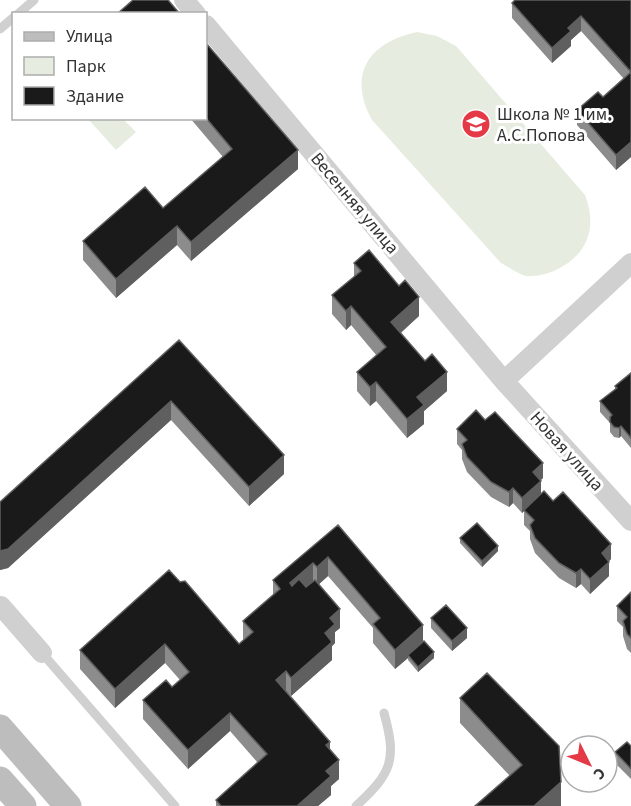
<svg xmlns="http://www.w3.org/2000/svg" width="631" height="806" font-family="'Source Sans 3',sans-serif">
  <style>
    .green { fill: #e6ecdf }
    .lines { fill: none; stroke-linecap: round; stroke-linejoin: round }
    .lane { stroke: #d0d0d0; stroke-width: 9 }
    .street { stroke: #d0d0d0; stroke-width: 20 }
    .secondary { stroke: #bdbdbd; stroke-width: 27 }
    .wall { fill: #8c8c8c }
    .shaded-wall { fill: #5f5f5f }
    .building { fill: #1a1a1a; stroke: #5f5f5f; stroke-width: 1.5 }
    .labels { text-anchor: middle; stroke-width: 6; stroke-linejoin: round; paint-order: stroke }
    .poi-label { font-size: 18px; fill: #333; stroke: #fff; text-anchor: start }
    .street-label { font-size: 18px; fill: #333; stroke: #fff }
  </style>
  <rect width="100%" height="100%" fill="#fff"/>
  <!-- green -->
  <path class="green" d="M 417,32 L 437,36 L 456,46 L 585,195 C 598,229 587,256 554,271 C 546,274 535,277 526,276 C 518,274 509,267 501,263 L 372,120 C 347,74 369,42 417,32 Z
    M 88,119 L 123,119 L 136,132 L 116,150 Z"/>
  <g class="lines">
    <!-- lane -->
    <path class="lane" d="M 18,14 L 34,0
      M 0,29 L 14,17
      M 42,653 L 175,806
      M 356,806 C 392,773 397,760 384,713"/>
    <!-- street -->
    <path class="street" d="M 184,0 L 196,14
      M 206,25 L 504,381 L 631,521
      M 504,381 L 631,263
      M 1,606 L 42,653"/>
    <!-- secondary -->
    <path class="secondary" d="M 0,728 L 68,806
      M 0,780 L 23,806"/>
  </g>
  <!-- wall -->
  <path class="wall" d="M 631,0 L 631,157 L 616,170 L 577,125 L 577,110 L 603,97 L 624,79 L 581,31 L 571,40 L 571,46 L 552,63 L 512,18 L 512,3 Z
    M 190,118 L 206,118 L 298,169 L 191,261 L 177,245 L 116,298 L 83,260 L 83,241 L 163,208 L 223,157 Z
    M 354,263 L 419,316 L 401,333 L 447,391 L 424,411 L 424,424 L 407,438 L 376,401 L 370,406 L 357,391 L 357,372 L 377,356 L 351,325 L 346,330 L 332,314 L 332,295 L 354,277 Z
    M 179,340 L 284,474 L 249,506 L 171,420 L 8,568 L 0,570 L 0,502 Z
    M 631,373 L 631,448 L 621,436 L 619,438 L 614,437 L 610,432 L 610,423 L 600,412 L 600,401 L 615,389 L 615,386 Z
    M 485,420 L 543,478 L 541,480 L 541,494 L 611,559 L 609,561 L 609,576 L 590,594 L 581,584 L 576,588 L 559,578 L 535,553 L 530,539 L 530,531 L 524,525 L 524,511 L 522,513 L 513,503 L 509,507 L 491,497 L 467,472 L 462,459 L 462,450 L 457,444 L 457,429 Z
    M 338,525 L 434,658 L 418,672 L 408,660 L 408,658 L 395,669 L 373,643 L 373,628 L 328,576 L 319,584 L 340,628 L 335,632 L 335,643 L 332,646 L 332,660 L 291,696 L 285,690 L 330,750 L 339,779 L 331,786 L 331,795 L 318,806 L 216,806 L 216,800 L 258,763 L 230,731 L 188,769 L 143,719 L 143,700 L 172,687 L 180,680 L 165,663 L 115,708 L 80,669 L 80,650 L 180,582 L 239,644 L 243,640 L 243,621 L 273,595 L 273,580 Z
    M 460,538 L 498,551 L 482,567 L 460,543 Z
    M 631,592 L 631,653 L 627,649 L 623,636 L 623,627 L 617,621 L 617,606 Z
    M 431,618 L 467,638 L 452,651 L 431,628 Z
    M 460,698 L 561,806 L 510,776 L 460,723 Z
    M 631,746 L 631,779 L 615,763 L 615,752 Z"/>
  <!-- shaded-wall -->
  <path class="shaded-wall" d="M 581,16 L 581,31 L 571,40 L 571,46 L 552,63 L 552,48 L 568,28 Z
    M 631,142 L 631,157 L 616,170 L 616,155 Z
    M 298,150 L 298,169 L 191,261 L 191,242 Z
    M 177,226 L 177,245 L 116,298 L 116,279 Z
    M 419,297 L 419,316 L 391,341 L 391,322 Z
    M 351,306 L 351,325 L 346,330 L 346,311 Z
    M 447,372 L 447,391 L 424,411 L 424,424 L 407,438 L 407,419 L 417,397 Z
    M 376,382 L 376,401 L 370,406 L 370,387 Z
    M 171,401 L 171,420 L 8,568 L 0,570 L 0,551 Z
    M 621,426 L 621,436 L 619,438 L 619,428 Z
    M 284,455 L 284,474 L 249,506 L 249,487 Z
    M 543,463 L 543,478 L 533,487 L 533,472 Z
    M 541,481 L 541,496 L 522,513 L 522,498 Z
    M 513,488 L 513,503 L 509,507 L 509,492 Z
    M 611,544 L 611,559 L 602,568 L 602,553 Z
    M 498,546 L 498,551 L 482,567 L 482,561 Z
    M 328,557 L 328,576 L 317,586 L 317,567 Z
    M 609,562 L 609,576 L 590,594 L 590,579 Z
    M 313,563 L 313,582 L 290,602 L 290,583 Z
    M 581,569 L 581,584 L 576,588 L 576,573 Z
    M 340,609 L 340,628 L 335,632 L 335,643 L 332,646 L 332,660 L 291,696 L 291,678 L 325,633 L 330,618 Z
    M 423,625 L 423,644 L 408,655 L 408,658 L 395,669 L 395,650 Z
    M 467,628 L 467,638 L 452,651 L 452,641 Z
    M 165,644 L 165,663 L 115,708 L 115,689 Z
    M 434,652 L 434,658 L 418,672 L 418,667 Z
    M 286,671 L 286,690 L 276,699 L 276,680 Z
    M 230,713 L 230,731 L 188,769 L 188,750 Z
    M 330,742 L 330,761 L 326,745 Z
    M 339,760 L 339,779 L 331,786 L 331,795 L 318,806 L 297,806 L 326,771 Z
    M 561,782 L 561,806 L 534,806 Z"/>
  <!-- building -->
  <path class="building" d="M 133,0 L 168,0 L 180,14 L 117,14 Z
    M 515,0 L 631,0 L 631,72 L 581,16 L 568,28 L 571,31 L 552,48 L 512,3 Z
    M 206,43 L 298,150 L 191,242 L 177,226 L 116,279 L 83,241 L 145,187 L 163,208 L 232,149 L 206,118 Z
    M 631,72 L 631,142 L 616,155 L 577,110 L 598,92 L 603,97 Z
    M 369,250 L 399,286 L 405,280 L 419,297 L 391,322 L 425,361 L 432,354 L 447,372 L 417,397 L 424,405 L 407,419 L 376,382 L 370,387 L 357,372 L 386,347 L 351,306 L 346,311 L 332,295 L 361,271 L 354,263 Z
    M 179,340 L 284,455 L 249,487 L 171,401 L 8,549 L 0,551 L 0,502 Z
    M 631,373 L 631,438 L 621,426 L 619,428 L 614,427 L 610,422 L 610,417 L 612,415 L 600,401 L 617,388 L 615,386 Z
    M 476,410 L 485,420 L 495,412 L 543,463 L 533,472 L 541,481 L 522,498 L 513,488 L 509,492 L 491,482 L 467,457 L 462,444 L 467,440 L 457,429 Z
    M 544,491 L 553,501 L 563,492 L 611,544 L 602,553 L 609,562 L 590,579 L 581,569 L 576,573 L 559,563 L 535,538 L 530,525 L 534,520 L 524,510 Z
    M 477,523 L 498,546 L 482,561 L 460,538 Z
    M 338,525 L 423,625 L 395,650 L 373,624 L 380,618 L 328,557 L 317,567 L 313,563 L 290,583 L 292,586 L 299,579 L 306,587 L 315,580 L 340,609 L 330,618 L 335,624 L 325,633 L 332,642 L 291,678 L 286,671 L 276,680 L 330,742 L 326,745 L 339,760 L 326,771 L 331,776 L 297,806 L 221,806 L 216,800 L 267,754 L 230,713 L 188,750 L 143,700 L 166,680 L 172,687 L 189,672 L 165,644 L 115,689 L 80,650 L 169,570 L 180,582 L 185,581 L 239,644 L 253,632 L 243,621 L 280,589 L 273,580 Z
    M 631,592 L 631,638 L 627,634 L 623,621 L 627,617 L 617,606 Z
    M 446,605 L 467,628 L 452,641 L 431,618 Z
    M 424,641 L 434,652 L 418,667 L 408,655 Z
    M 487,673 L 559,746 L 561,782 L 534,806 L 475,806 L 522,765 L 460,698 Z
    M 627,742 L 631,746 L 631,769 L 615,752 Z"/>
  <!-- icons -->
  <defs>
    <g id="school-disc" transform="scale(1.5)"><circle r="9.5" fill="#e63946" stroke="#fff"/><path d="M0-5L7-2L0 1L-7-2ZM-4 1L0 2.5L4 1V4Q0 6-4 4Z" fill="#fff"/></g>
  </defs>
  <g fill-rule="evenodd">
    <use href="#school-disc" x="476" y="124"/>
  </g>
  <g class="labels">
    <!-- poi labels -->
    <g class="poi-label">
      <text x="497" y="120">Школа № 1 им.<tspan x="497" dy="21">А.С.Попова</tspan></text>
    </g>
    <!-- street labels -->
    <g class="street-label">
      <text transform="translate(355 203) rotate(50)" y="6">Весенняя улица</text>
      <text transform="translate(567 451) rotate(48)" y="6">Новая улица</text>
    </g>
  </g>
  <!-- legend -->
  <rect x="12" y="12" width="195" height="108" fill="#ffffff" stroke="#adadad" stroke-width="1.5"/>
  <rect x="24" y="32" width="30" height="9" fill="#bdbdbd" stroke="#adadad" stroke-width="1.5"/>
  <text x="66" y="42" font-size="18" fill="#333333">Улица</text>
  <rect x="24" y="57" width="30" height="18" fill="#e6ecdf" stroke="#adadad" stroke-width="1.5"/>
  <text x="66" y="72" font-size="18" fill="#333333">Парк</text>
  <rect x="24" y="87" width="30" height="18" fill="#1a1a1a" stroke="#adadad" stroke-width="1.5"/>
  <text x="66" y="102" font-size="18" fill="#333333">Здание</text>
  <!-- north arrow -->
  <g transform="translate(589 764) rotate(133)"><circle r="28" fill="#ffffff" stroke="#adadad" stroke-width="1.5"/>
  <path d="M0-4.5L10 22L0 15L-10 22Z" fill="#e63946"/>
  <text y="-9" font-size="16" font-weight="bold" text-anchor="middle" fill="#333333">С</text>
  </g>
</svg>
